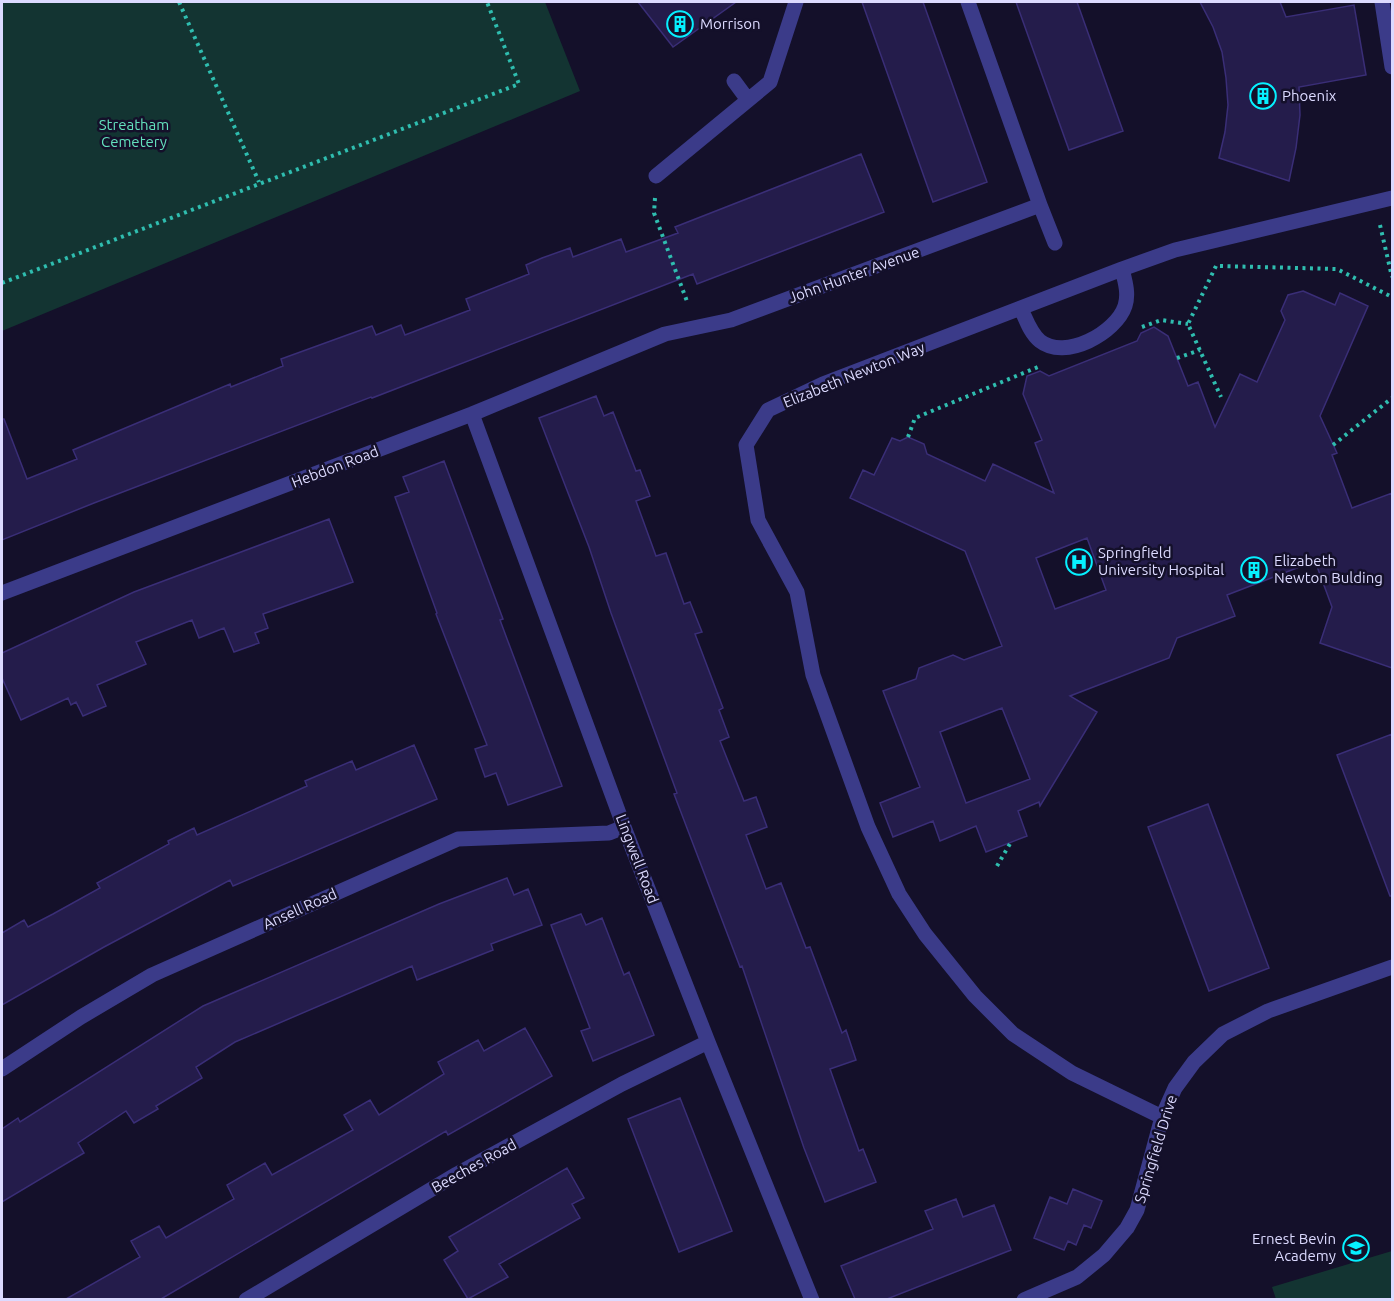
<svg xmlns="http://www.w3.org/2000/svg" width="1394" height="1301" font-family="Ubuntu,sans-serif">
  <style>
    .green { fill: #133432 }
    .building { fill: #241c4b; stroke: #3a2e77; stroke-width: 1.5; fill-rule: evenodd }
    .lines { fill: none; stroke-linecap: round; stroke-linejoin: round }
    .path { stroke: #2fbdaf; stroke-width: 4; stroke-dasharray: 3 4.5; stroke-linecap: butt }
    .minor { stroke: #3b3b89; stroke-width: 15 }
    .labels { text-anchor: middle; stroke-width: 5; stroke-linejoin: round; paint-order: stroke }
    .poi-label { font-size: 15px; fill: #dcdaff; stroke: #14102a; text-anchor: start }
    .park-label { font-size: 15px; fill: #63e1bd; stroke: #14102a }
    .street-label { font-size: 15px; fill: #dcdaff; stroke: #14102a }
  </style>
  <rect width="100%" height="100%" fill="#14102a"/>
  <!-- green -->
  <path class="green" d="M 2,2 L 545,2 L 580,91 L 2,331 Z
    M 1392,1251 L 1392,1299 L 1276,1299 L 1272,1287 Z"/>
  <!-- building -->
  <path class="building" d="M 638,2 L 736,2 L 673,47 Z
    M 862,2 L 923,2 L 987,182 L 933,202 Z
    M 1016,2 L 1077,2 L 1123,131 L 1069,150 Z
    M 1200,2 L 1280,2 L 1286,17 L 1354,5 L 1366,75 L 1299,87 L 1300,115 L 1296,148 L 1289,181 L 1219,158 L 1225,132 L 1228,105 L 1226,78 L 1222,52 L 1213,27 Z
    M 861,154 L 884,212 L 697,284 L 693,274 L 372,398 L 371,397 L 94,503 L 2,540 L 2,419 L 4,419 L 27,479 L 77,459 L 73,450 L 230,384 L 231,387 L 283,366 L 281,359 L 372,326 L 376,335 L 401,325 L 405,335 L 470,310 L 466,299 L 529,274 L 526,265 L 542,258 L 570,248 L 573,257 L 621,239 L 626,252 L 678,233 L 675,227 Z
    M 1303,291 L 1335,305 L 1340,293 L 1368,306 L 1320,416 L 1337,453 L 1332,455 L 1352,508 L 1392,493 L 1392,668 L 1320,643 L 1332,607 L 1315,561 L 1227,595 L 1235,616 L 1177,638 L 1169,658 L 1070,696 L 1097,712 L 1040,806 L 1039,802 L 1018,811 L 1027,836 L 986,852 L 976,826 L 940,841 L 933,821 L 893,837 L 880,803 L 920,787 L 883,691 L 916,679 L 919,668 L 953,655 L 964,660 L 1002,646 L 965,551 L 850,498 L 863,470 L 874,475 L 892,438 L 900,441 L 908,437 L 924,444 L 927,454 L 985,481 L 993,464 L 1054,493 L 1035,443 L 1042,440 L 1023,394 L 1027,376 L 1040,371 L 1049,376 L 1137,341 L 1141,333 L 1154,327 L 1168,336 L 1188,386 L 1198,382 L 1215,427 L 1240,374 L 1257,382 L 1285,320 L 1281,311 L 1288,295 ZM 1087,538 L 1106,590 L 1055,609 L 1036,558 ZM 1002,708 L 1030,779 L 966,803 L 940,732 Z
    M 596,396 L 604,416 L 613,412 L 636,471 L 640,470 L 650,496 L 636,501 L 656,556 L 666,553 L 684,604 L 690,602 L 702,632 L 695,634 L 723,708 L 719,710 L 729,737 L 720,741 L 744,801 L 756,797 L 767,827 L 746,835 L 766,889 L 781,883 L 806,948 L 810,947 L 842,1033 L 846,1030 L 856,1060 L 830,1069 L 859,1151 L 863,1149 L 876,1182 L 825,1202 L 804,1148 L 742,966 L 740,967 L 674,794 L 677,793 L 611,613 L 589,547 L 539,418 Z
    M 444,461 L 503,619 L 500,620 L 562,786 L 508,805 L 496,773 L 485,777 L 475,749 L 487,745 L 436,614 L 437,613 L 395,497 L 409,492 L 403,477 Z
    M 329,519 L 353,582 L 263,614 L 268,628 L 255,633 L 259,643 L 234,652 L 224,628 L 199,638 L 192,620 L 136,642 L 146,664 L 97,685 L 106,706 L 83,716 L 76,702 L 71,705 L 68,698 L 21,720 L 2,678 L 2,653 L 134,592 Z
    M 1392,734 L 1392,896 L 1390,896 L 1337,755 Z
    M 414,745 L 437,799 L 233,886 L 230,880 L 104,947 L 2,1005 L 2,933 L 24,920 L 28,927 L 53,914 L 100,888 L 97,883 L 169,844 L 168,841 L 194,828 L 197,835 L 307,786 L 305,781 L 352,761 L 356,770 Z
    M 1208,804 L 1269,968 L 1209,991 L 1148,827 Z
    M 507,878 L 514,895 L 528,889 L 542,925 L 491,944 L 493,950 L 417,980 L 412,966 L 235,1042 L 196,1067 L 202,1078 L 156,1106 L 158,1109 L 134,1123 L 126,1111 L 78,1143 L 84,1153 L 2,1202 L 2,1129 L 18,1118 L 20,1122 L 203,1006 L 439,904 Z
    M 581,914 L 586,925 L 602,918 L 624,975 L 629,972 L 654,1035 L 593,1061 L 581,1031 L 590,1028 L 551,925 Z
    M 525,1028 L 552,1076 L 448,1135 L 446,1131 L 161,1299 L 66,1299 L 140,1257 L 131,1241 L 159,1226 L 166,1238 L 234,1199 L 227,1185 L 265,1163 L 272,1175 L 353,1130 L 344,1115 L 370,1100 L 379,1115 L 444,1074 L 438,1062 L 478,1040 L 484,1051 Z
    M 680,1098 L 732,1231 L 679,1252 L 628,1119 Z
    M 567,1168 L 584,1198 L 572,1204 L 580,1218 L 499,1264 L 508,1277 L 468,1299 L 444,1260 L 458,1251 L 449,1237 Z
    M 1073,1189 L 1102,1201 L 1091,1228 L 1084,1225 L 1076,1245 L 1068,1241 L 1064,1250 L 1034,1238 L 1050,1197 L 1067,1204 Z
    M 956,1199 L 963,1217 L 994,1205 L 1011,1250 L 887,1299 L 855,1299 L 841,1266 L 933,1229 L 925,1211 Z"/>
  <g class="lines">
    <!-- path -->
    <path class="path" d="M 179,2 L 259,182
      M 655,198 L 654,213 L 688,304
      M 1380,225 L 1392,277
      M 1216,266 L 1188,324 L 1221,397
      M 1220,266 L 1337,269 L 1392,297
      M 2,283 L 519,84 L 487,2
      M 1142,327 L 1161,320 L 1188,324
      M 1177,358 L 1200,350
      M 908,437 L 915,418 L 1038,367
      M 1333,445 L 1392,398
      M 997,866 L 1011,842"/>
    <!-- minor -->
    <path class="minor" d="M 968,2 L 1040,205 L 1055,243
      M 1382,2 L 1392,67
      M 734,81 L 748,100
      M 656,176 L 770,82 L 796,2
      M 1021,309 C 1026,319 1030,333 1040,341 C 1065,361 1116,333 1125,306 C 1129,294 1125,281 1122,269
      M 472,414 L 624,827 L 708,1042 L 812,1300
      M 2,593 L 472,414 L 665,334 L 731,320 L 1040,205
      M 2,1069 L 81,1017 L 152,975 L 458,839 L 609,833 L 624,827
      M 1162,1117 L 1072,1073 L 1013,1034 L 975,996 L 925,934 L 899,894 L 868,827 L 813,675 L 797,592 L 758,520 L 746,445 L 768,410 L 823,384 L 1122,269 L 1175,250 L 1392,198
      M 246,1300 L 457,1174 L 622,1084 L 708,1042
      M 1024,1300 L 1077,1277 L 1104,1255 L 1127,1228 L 1137,1210 L 1162,1117 L 1175,1088 L 1194,1062 L 1223,1034 L 1268,1011 L 1392,967"/>
  </g>
  <!-- icons -->
  <defs>
    <g id="building-ring" transform="scale(1.35)"><circle r="9.5" fill="#14102a" stroke="#06f0ff" stroke-width="1.5"/><path d="M-4-6H4V6H1V3H-1V6H-4ZM-2.5-4.3h1.7v1.8h-1.7ZM.8-4.3h1.7v1.8H.8ZM-2.5-1h1.7V.8h-1.7ZM.8-1h1.7V.8H.8Z" fill="#06f0ff"/></g>
    <g id="hospital-ring" transform="scale(1.35)"><circle r="9.5" fill="#14102a" stroke="#06f0ff" stroke-width="1.5"/><path d="M-5-5h3v3.5h4V-5h3V5h-3V1.5h-4V5h-3Z" fill="#06f0ff"/></g>
    <g id="school-ring" transform="scale(1.35)"><circle r="9.5" fill="#14102a" stroke="#06f0ff" stroke-width="1.5"/><path d="M0-5L7-2L0 1L-7-2ZM-4 1L0 2.5L4 1V4Q0 6-4 4Z" fill="#06f0ff"/></g>
  </defs>
  <g fill-rule="evenodd">
    <use href="#building-ring" x="680" y="24"/>
    <use href="#building-ring" x="1263" y="96"/>
    <use href="#hospital-ring" x="1079" y="562"/>
    <use href="#building-ring" x="1254" y="570"/>
    <use href="#school-ring" x="1356" y="1248"/>
  </g>
  <g class="labels">
    <!-- poi labels -->
    <g class="poi-label">
      <text x="700" y="29">Morrison</text>
      <text x="1282" y="101">Phoenix</text>
      <text x="1098" y="558">Springfield<tspan x="1098" dy="17">University Hospital</tspan></text>
      <text x="1274" y="566">Elizabeth<tspan x="1274" dy="17">Newton Bulding</tspan></text>
      <text x="1336" y="1244" text-anchor="end">Ernest Bevin<tspan x="1336" dy="17">Academy</tspan></text>
    </g>
    <!-- park labels -->
    <g class="park-label">
      <text x="134" y="130">Streatham<tspan x="134" dy="17">Cemetery</tspan></text>
    </g>
    <!-- street labels -->
    <g class="street-label">
      <text transform="translate(854 275) rotate(-20)" y="5">John Hunter Avenue</text>
      <text transform="translate(854 375) rotate(-22)" y="5">Elizabeth Newton Way</text>
      <text transform="translate(335 467) rotate(-21)" y="5">Hebdon Road</text>
      <text transform="translate(637 859) rotate(69)" y="5">Lingwell Road</text>
      <text transform="translate(300 909) rotate(-24)" y="5">Ansell Road</text>
      <text transform="translate(1156 1149) rotate(-73)" y="5">Springfield Drive</text>
      <text transform="translate(474 1166) rotate(-29)" y="5">Beeches Road</text>
    </g>
  </g>
  <!-- border -->
  <rect width="1394" height="1301" fill="none" stroke="#dcdaff" stroke-width="6"/>
</svg>
